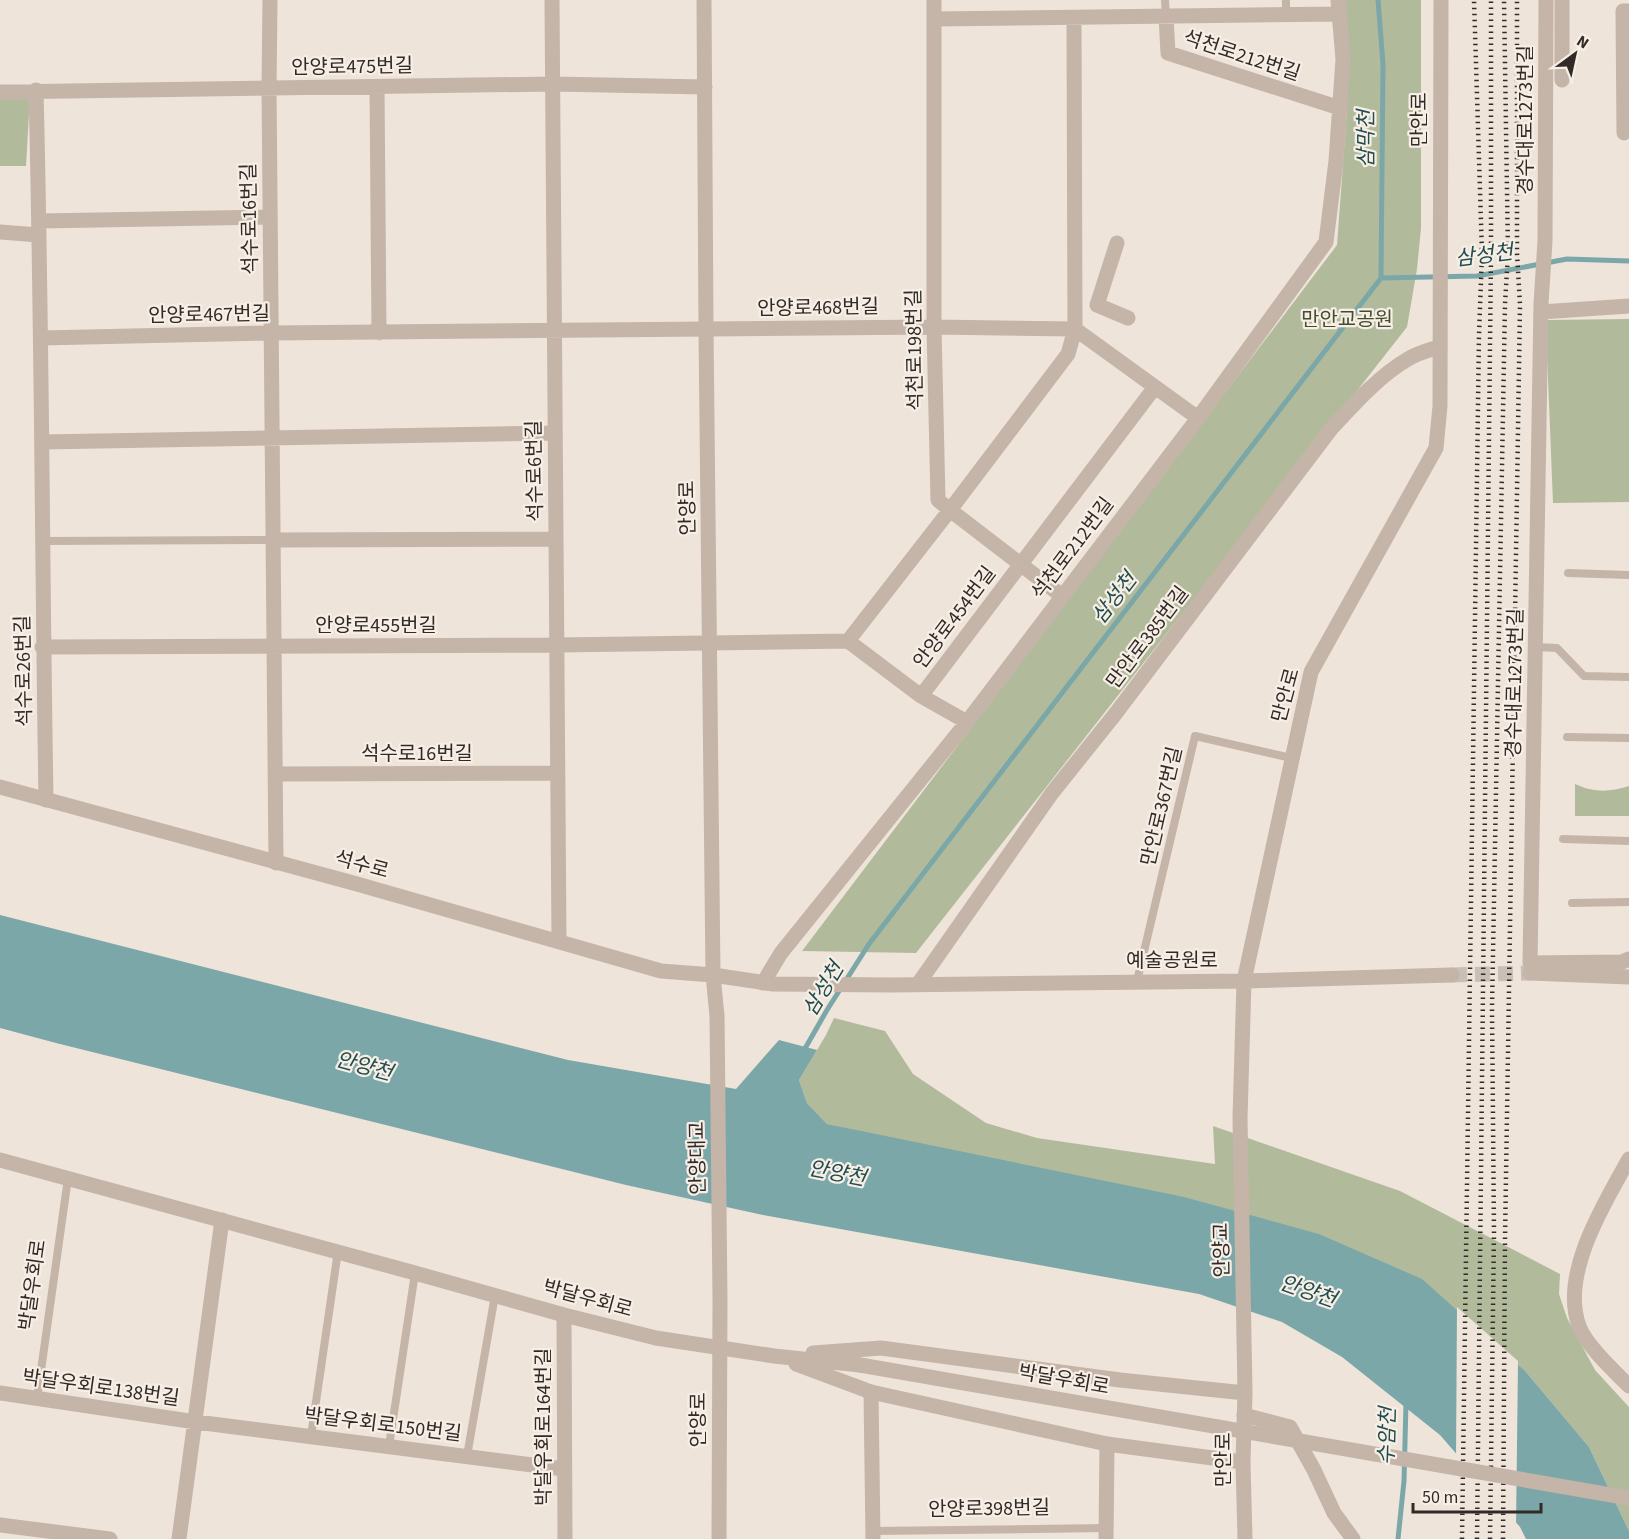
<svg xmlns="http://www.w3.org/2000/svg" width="1629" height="1539" font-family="'Source Sans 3','Noto Sans KR',sans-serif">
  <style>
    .green { fill: #b1bb9c }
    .water { fill: #7ca7a8 }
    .pier { fill: #eee4da }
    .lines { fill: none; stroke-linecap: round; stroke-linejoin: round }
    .stream { stroke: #7ca7a8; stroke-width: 5 }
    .tertiary-tunnel { stroke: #c8bfb6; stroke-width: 15; stroke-dasharray: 15 8; stroke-linecap: butt }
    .service { stroke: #c5b4a8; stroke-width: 8 }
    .minor { stroke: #c5b4a8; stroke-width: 15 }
    .tertiary { stroke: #c5b4a8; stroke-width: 15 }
    .rail { stroke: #322a27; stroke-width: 4.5; stroke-dasharray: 1.5 4.5; stroke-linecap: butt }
    .tertiary-bridge { stroke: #c5b4a8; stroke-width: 15 }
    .labels { text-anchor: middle; stroke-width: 4.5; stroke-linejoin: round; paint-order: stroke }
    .street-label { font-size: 20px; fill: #322a27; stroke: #f7efe6 }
    .park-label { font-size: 20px; fill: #434e2e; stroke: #f7efe6 }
    .water-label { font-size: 21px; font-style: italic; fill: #214d4f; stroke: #f7efe6 }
  </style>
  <rect width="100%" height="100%" fill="#eee4da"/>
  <!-- green -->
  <path class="green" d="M 1343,0 L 1421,0 L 1421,228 L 1417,269 L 1407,327 L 916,953 L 802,951 L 1337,245 L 1347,109 Z
    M 30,96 L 26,166 L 0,166 L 0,97 Z
    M 1629,319 L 1629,502 L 1553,503 L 1546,329 L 1548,320 Z
    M 1575,784 C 1595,793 1609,792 1629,786 L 1629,816 L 1575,816 Z
    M 834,1018 L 885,1031 L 913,1074 L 986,1123 L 1037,1138 L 1215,1164 L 1213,1126 L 1400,1191 L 1560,1274 L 1559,1294 L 1567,1318 L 1595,1370 L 1629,1407 L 1629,1531 L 1589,1447 L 1526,1372 L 876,1135 L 827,1124 L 807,1103 L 799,1080 L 826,1035 Z"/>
  <!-- water -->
  <path class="water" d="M 0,915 L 568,1060 L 736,1089 L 779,1040 L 817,1050 L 799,1080 L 807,1103 L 827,1124 L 1184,1197 L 1319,1234 L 1422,1279 L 1526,1372 L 1589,1447 L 1629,1531 L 1629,1539 L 1526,1539 L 1520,1527 L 1440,1435 L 1342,1357 L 1282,1322 L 1199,1294 L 763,1215 L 626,1185 L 56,1043 L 0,1028 Z"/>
  <!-- pier -->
  <path class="pier" d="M 1457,1307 L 1518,1361 L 1516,1527 L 1456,1459 Z"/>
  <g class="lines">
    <!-- stream -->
    <path class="stream" d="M 1378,0 L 1383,64 L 1381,278
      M 803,1052 L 827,1010 L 869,944 L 1381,278 L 1477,276 L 1567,259 L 1629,261
      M 1398,1539 L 1404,1481 L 1406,1403"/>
    <!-- tertiary-tunnel -->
    <path class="tertiary-tunnel" d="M 1452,975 L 1530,973"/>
    <!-- service -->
    <path class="service" d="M 1165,0 L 1166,16
      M 1286,15 L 1286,0
      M 44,541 L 273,540
      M 1568,573 L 1629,575
      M 1536,647 L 1557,648 L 1584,676 L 1629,677
      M 1567,737 L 1629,738
      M 1563,839 L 1629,841
      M 1572,903 L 1629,902
      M 1137,981 L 1195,736 L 1291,758
      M 37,1399 L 68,1178
      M 311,1436 L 338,1251
      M 389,1446 L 415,1273
      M 467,1456 L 495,1295
      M 873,1531 L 1106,1528"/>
    <!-- minor -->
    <path class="minor" d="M 270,0 L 269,88 L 276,863
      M 552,0 L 559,941
      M 1546,0 L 1545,241 L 1541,304 L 1530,963 L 1622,962 L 1629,959
      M 1166,16 L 1168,53 L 1340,108
      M 935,19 L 1340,14
      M 1562,80 L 1562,0
      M 377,87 L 379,333
      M 36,90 C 42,327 42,564 46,800
      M 0,92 L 553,84 L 705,87
      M 1624,133 L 1623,11 L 1629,11
      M 39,221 L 270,217
      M 0,232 L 39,235
      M 1117,243 L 1097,305 L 1128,318
      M 1541,312 L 1629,306
      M 41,338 L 271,333 L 934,327 L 1075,329 L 1198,418
      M 42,442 L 554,433
      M 273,540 L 556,539
      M 1062,596 L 950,510 L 1068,354 L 1075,329 L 1074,18
      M 848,641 L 950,510 L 938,500 L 934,327 L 934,0
      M 42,647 L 556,645 L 848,641 L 921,696 L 967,722
      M 921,696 L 1155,387
      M 276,774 L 558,773
      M 763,983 L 781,953 L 967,722 L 1198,418 L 1326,242 L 1336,161 L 1343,59 L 1338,0
      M 918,984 L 1052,793 L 1116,713 L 1331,429 C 1353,405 1380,375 1408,359 C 1417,353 1429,350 1439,347
      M 1629,1159 C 1604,1204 1560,1274 1579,1326 C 1586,1345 1614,1371 1629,1386
      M 564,1315 L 565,1539
      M 871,1392 L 873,1539
      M 0,1393 L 196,1422 L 564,1469
      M 1244,1415 L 1290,1427 L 1314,1470 L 1334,1513 L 1353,1539
      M 0,1525 L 110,1539
      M 179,1539 L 222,1220
      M 1106,1539 L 1107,1444"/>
    <!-- tertiary -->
    <path class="tertiary" d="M 704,0 L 706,329 L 713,975 L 717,1016 L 720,1301 L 719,1539
      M 0,787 L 357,884 L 661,971 L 713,975 L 773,984 L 892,985 L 1244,981 L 1452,975
      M 1530,973 L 1629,977
      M 0,1160 L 415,1273 L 564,1315 L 656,1338 L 774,1356 L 860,1365
      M 813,1353 L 881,1348 L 1120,1380 L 1245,1393
      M 796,1364 L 871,1392 L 1107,1444 L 1243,1462
      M 1245,1539 L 1243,1462 L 1245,1393 L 1240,1118 L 1244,981 L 1311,672 L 1436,448 L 1440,406 L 1441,0"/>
    <!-- rail -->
    <path class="rail" d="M 1462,1539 L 1479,335 L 1482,254 L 1474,0
      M 1477,1539 L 1491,254 L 1491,0
      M 1490,1539 L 1494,1232 L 1492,1008 L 1505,304 L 1508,254 L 1504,0
      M 1503,1539 L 1505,1239 L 1520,305 L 1517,253 L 1517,0"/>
    <!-- tertiary-bridge -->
    <path class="tertiary-bridge" d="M 860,1365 L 1629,1498"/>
  </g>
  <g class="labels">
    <!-- street labels -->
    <g class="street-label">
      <text transform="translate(1242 55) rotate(18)" y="7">석천로212번길</text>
      <text transform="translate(352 66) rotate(-1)" y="7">안양로475번길</text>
      <text transform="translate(1419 120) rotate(-90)" y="7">만안로</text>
      <text transform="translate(1525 120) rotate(-90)" y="7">경수대로1273번길</text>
      <text transform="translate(249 219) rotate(-91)" y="7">석수로16번길</text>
      <text transform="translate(818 307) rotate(-1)" y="7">안양로468번길</text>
      <text transform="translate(209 314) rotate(-1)" y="7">안양로467번길</text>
      <text transform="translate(914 350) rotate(-91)" y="7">석천로198번길</text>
      <text transform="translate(534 471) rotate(-91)" y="7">석수로6번길</text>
      <text transform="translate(687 508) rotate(-91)" y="7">안양로</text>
      <text transform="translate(1072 548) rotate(-53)" y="7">석천로212번길</text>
      <text transform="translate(954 617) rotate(-53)" y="7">안양로454번길</text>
      <text x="376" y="632">안양로455번길</text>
      <text transform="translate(1147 637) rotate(-53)" y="7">만안로385번길</text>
      <text transform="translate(23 671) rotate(-91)" y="7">석수로26번길</text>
      <text transform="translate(1514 683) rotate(-89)" y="7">경수대로1273번길</text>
      <text transform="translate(1285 695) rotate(-75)" y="7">만안로</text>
      <text x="417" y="760">석수로16번길</text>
      <text transform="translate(1161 806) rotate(-77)" y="7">만안로367번길</text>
      <text transform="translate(362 864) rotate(15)" y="7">석수로</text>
      <text x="1172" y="967">예술공원로</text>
      <text transform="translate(697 1158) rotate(-91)" y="7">안양대교</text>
      <text transform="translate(1221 1250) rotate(-91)" y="7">안양교</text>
      <text transform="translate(32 1285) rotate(-82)" y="7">박달우회로</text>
      <text transform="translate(588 1298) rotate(15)" y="7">박달우회로</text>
      <text transform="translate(1064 1379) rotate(10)" y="7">박달우회로</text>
      <text transform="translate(101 1387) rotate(8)" y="7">박달우회로138번길</text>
      <text transform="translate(698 1420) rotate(-90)" y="7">안양로</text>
      <text transform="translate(383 1424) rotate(7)" y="7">박달우회로150번길</text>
      <text transform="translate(543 1427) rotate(-90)" y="7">박달우회로164번길</text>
      <text transform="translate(1223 1460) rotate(-90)" y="7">만안로</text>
      <text transform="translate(989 1508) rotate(-1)" y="7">안양로398번길</text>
    </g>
    <!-- park labels -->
    <g class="park-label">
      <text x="1347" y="326">만안교공원</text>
    </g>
    <!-- water labels -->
    <g class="water-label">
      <text transform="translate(1366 139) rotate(-90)" y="7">삼막천</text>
      <text transform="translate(1484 255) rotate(-7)" y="7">삼성천</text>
      <text transform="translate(1114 598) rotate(-52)" y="7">삼성천</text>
      <text transform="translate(823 989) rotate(-59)" y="7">삼성천</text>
      <text transform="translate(364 1066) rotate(15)" y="7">안양천</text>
      <text transform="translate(837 1173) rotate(11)" y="7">안양천</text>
      <text transform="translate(1308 1291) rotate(19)" y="7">안양천</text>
      <text transform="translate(1387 1436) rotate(-88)" y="7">수암천</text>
    </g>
  </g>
  <!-- north arrow -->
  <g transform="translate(1575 54) rotate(33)" stroke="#f7efe6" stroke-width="4.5" paint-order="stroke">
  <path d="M0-4.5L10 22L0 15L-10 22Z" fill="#322a27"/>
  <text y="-9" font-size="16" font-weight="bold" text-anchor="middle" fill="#322a27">N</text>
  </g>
  <!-- scale -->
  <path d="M1413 1503v9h128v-9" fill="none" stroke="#322a27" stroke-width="3"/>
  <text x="1422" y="1503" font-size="18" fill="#322a27" stroke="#f7efe6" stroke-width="4.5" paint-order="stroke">50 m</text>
</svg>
